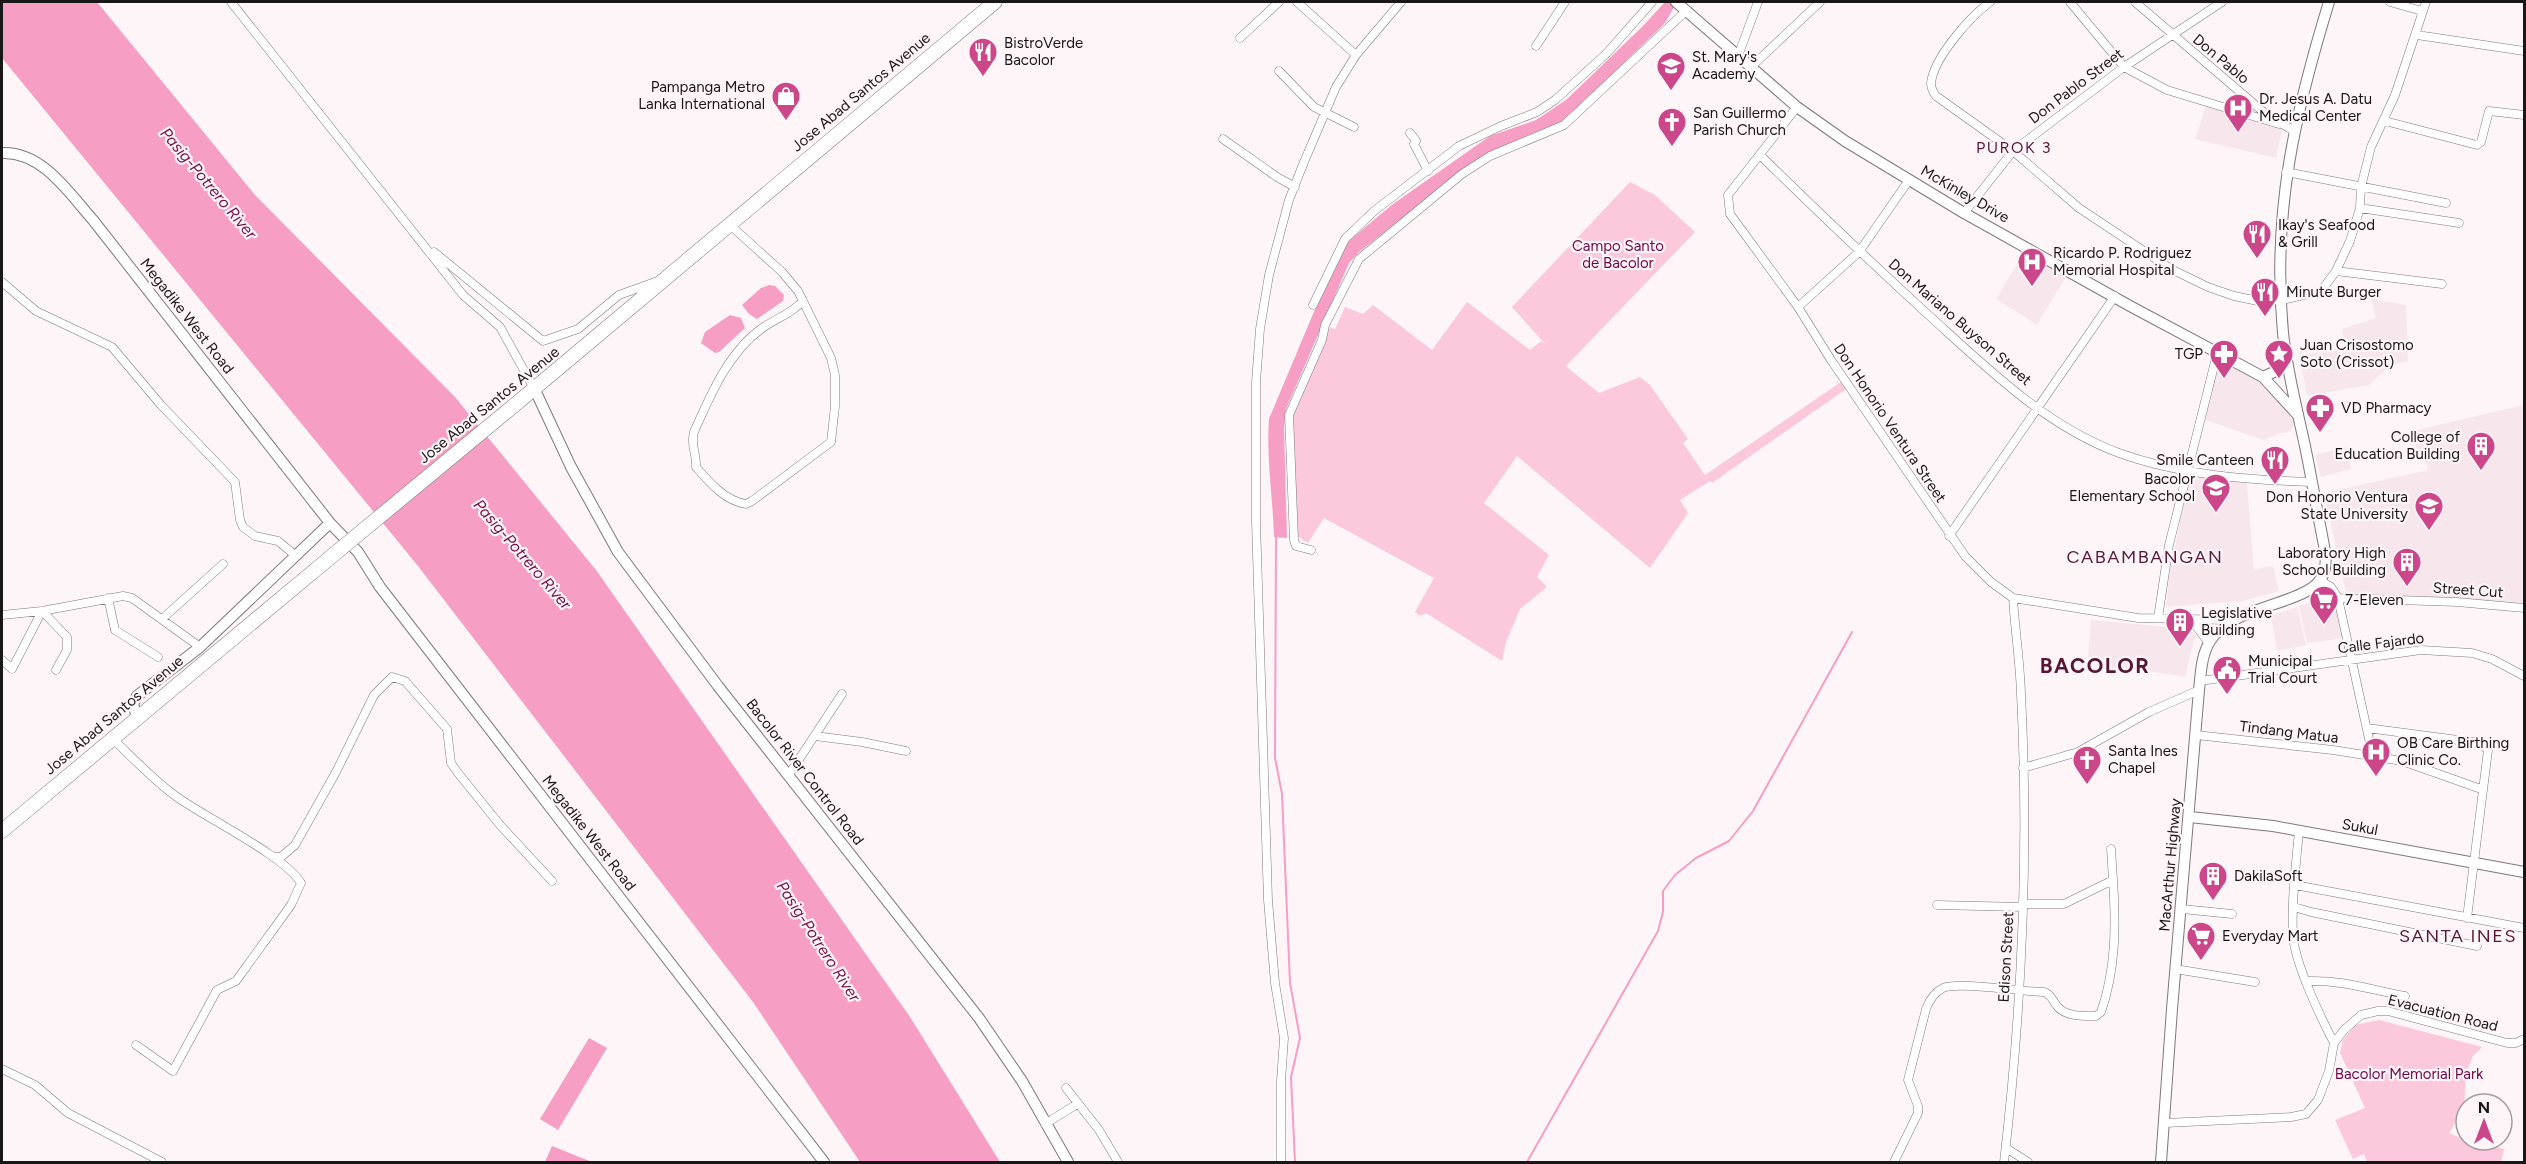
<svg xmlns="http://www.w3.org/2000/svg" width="2526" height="1164" font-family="Figtree,sans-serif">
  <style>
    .built { fill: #f7e6ec }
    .green { fill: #fbc8dc }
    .water { fill: #f69ec3 }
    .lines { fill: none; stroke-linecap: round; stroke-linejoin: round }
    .stream { stroke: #f69ec3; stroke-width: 2 }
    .street-casing { stroke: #7f787a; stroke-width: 9 }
    .secondary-casing { stroke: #7f787a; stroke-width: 12 }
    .highway-casing { stroke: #7f787a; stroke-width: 15 }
    .street { stroke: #fff; stroke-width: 8 }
    .secondary { stroke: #fff; stroke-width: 10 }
    .highway { stroke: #fff; stroke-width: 14 }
    .highway-bridge-casing { stroke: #7f787a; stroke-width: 15; stroke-linecap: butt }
    .highway-bridge { stroke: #fff; stroke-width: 14 }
    .labels { text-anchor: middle; stroke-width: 4.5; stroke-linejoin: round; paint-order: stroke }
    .poi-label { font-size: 15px; fill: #191617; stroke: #fef5f9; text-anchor: start }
    .street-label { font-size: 15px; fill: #191617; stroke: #fef5f9 }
    .park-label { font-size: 15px; fill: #700744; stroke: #fef5f9 }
    .neighbourhood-label { font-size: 16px; letter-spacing: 1.5px; fill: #571838; stroke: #fef5f9 }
    .water-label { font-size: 16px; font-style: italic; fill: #740d47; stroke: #fef5f9 }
    .quarter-label { font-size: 18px; letter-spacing: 1.5px; fill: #571838; stroke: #fef5f9 }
    .district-label { font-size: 21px; font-weight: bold; letter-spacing: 1.5px; fill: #571838; stroke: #fef5f9 }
  </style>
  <rect width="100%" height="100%" fill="#fef5f9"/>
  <!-- built -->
  <path class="built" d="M 2206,106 L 2282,130 L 2276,158 L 2195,139 Z
    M 2025,251 L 2067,275 L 2037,325 L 1996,299 Z
    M 2371,299 L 2406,305 L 2408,361 L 2390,366 L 2369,385 L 2307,396 L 2299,355 L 2344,350 L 2342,329 L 2376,318 Z
    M 2219,362 L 2266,382 L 2297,420 L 2289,432 L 2278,434 L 2263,440 L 2200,418 Z
    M 2524,405 L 2524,604 L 2351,596 L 2346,593 L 2324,493 L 2428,470 L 2425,456 L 2418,456 L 2412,431 Z
    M 2346,447 L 2351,469 L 2321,477 L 2315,455 Z
    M 2190,477 L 2247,483 L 2254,569 L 2273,566 L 2279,591 L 2243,601 L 2166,607 L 2170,570 Z
    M 2332,596 L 2344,638 L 2307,643 L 2299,606 Z
    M 2297,607 L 2306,645 L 2277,651 L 2271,616 Z
    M 2091,620 L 2190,629 L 2195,636 L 2185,677 L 2141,670 L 2102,669 L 2102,662 L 2088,657 Z"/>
  <!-- green -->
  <path class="green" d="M 1630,182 L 1655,195 L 1695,232 L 1566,366 L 1568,368 L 1599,393 L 1640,377 L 1650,385 L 1688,439 L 1683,443 L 1705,475 L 1841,382 L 1846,389 L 1712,483 L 1710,481 L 1680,500 L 1688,513 L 1650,568 L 1517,456 L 1484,503 L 1549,555 L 1537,577 L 1547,587 L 1520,609 L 1506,642 L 1502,661 L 1426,613 L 1420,616 L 1415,612 L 1434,578 L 1324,518 L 1308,543 L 1297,536 L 1291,440 L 1293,412 L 1330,327 L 1335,329 L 1345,307 L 1363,314 L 1373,305 L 1432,350 L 1467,302 L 1530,350 L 1541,341 L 1546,345 L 1512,307 Z
    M 2379,1020 L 2482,1047 L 2473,1056 L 2466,1073 L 2464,1109 L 2449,1133 L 2466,1140 L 2504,1149 L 2501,1162 L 2367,1162 L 2364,1154 L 2353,1159 L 2335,1120 L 2365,1108 L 2340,1053 L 2343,1040 L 2355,1025 Z"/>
  <!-- water -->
  <path class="water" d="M 2,2 L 97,2 L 255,195 L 455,397 L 596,570 L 910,1017 L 1000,1162 L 860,1162 L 753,1002 L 418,566 L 2,58 Z
    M 1665,2 L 1677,2 L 1665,23 L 1566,119 L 1464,170 L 1359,252 L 1349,263 L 1286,409 L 1284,428 L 1287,538 L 1274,537 C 1273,499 1266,457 1269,419 L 1321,295 L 1345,244 L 1393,204 L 1490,136 L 1536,120 L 1566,100 L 1643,26 Z
    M 769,285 L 775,286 L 784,295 L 783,301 L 757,319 L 749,314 L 742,305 L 761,288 Z
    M 730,315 L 741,318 L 745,328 L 719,352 L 715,353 L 701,343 L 705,332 Z
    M 589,1038 L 607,1048 L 558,1130 L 540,1119 Z
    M 552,1146 L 592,1162 L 545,1162 Z"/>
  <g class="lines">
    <!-- stream -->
    <path class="stream" d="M 1276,537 L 1275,758 L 1282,794 L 1290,983 L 1300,1038 L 1291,1077 L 1295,1162
      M 1527,1162 L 1658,931 L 1663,912 L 1663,891 L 1675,875 L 1696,858 L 1729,841 L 1753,811 L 1852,632"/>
    <!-- street casing -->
    <g class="street-casing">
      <path id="street" d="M 231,2 L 463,295 L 500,327 L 535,390
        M 1297,2 L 1356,55
        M 1990,2 C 1970,17 1934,57 1931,83 C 1931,88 1933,92 1936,96 L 2013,151 L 2079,208 L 2171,269 L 2208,287 L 2234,296 L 2258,301 L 2282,300 L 2321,291 L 2336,271 L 2350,241 L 2360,208 L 2361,187 L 2371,147 L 2395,95 L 2426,2
        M 2070,2 L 2124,67 L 2167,90 L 2279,124
        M 2135,2 L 2267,115 L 2294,131
        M 2390,2 L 2422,11
        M 2417,35 L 2524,51
        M 1240,38 L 1279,2
        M 1536,46 L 1565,2
        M 1738,56 L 1758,2
        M 1751,67 L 1820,2
        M 1279,71 L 1314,107 L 1354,127
        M 1797,107 L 1728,195 L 1730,214 L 1798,307 L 1831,360 L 1965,556 L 1991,582 L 2013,598 L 2138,618 L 2232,620
        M 2385,121 L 2477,145 L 2481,142 L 2489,111 L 2524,115
        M 1410,133 L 1416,141 L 1414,144 L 1428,171
        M 1223,139 L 1277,177 L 1295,187
        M 1760,155 C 1818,212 1876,267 1935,321 C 1990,371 2048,427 2119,453 C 2180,475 2247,480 2312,482
        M 2286,172 L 2446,203
        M 2360,208 L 2459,223
        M 1964,213 L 2013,151 L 2124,67 L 2222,2
        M 730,225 L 782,272 L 798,291 L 831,358 L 835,375 L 835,406 L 831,442 L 752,501 L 746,504 C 725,501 709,482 696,467 C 697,453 690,446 694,432 C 710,396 728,353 761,329 C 776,318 790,315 803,301
        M 434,252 L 543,341 L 578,329 L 619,295 L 655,282
        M 2336,271 L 2442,284
        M 2,282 L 36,311 L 112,347 L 161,405 L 235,482 L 240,520 L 243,527 L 255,536 L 278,541 L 296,556
        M 1313,305 L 1345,239 L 1374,211 L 1459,146 L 1501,126 L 1537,112 L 1555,100 L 1606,54 L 1652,2
        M 1798,307 L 1859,252 L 1909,180
        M 1949,536 L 2115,296
        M 1311,550 L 1296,546 L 1294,540 L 1289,415 L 1322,340 L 1325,325 L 1359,259 L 1462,174 L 1490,156 L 1564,125 L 1687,10
        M 2320,580 L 2331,587 L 2338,598 L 2373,757
        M 108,598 L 115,630 L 158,657
        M 2338,598 L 2457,602 L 2524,608
        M 2,615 L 42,611 L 123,596 L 132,598 L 200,647
        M 2158,618 L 2169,545 L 2217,354
        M 2190,618 L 2209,643
        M 162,619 L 223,564
        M 2,660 L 12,669 L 42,611 L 67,637 L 67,650 L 56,670
        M 2200,681 L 2421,650 L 2472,653 L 2492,659 L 2524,676
        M 2367,728 L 2473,742 L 2482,745 L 2488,750 L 2467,918
        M 2196,735 L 2333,750 L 2402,761 L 2481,789
        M 815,736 L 862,742 L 906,751
        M 112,738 C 133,758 153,780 177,797 C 206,818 285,856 301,883 L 291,905 L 236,981 L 217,990 L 173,1071 L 136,1045
        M 2023,768 L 2078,752 L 2149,712 L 2199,690
        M 788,776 L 842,694
        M 2299,831 C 2296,865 2291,902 2293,936 C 2295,964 2321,1018 2334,1043
        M 273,857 L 281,857 L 295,845 L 336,772 L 374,695 L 392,677 L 405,681 L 447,729 L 451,763 L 458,773 L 500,825 L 552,881
        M 2295,885 L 2524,928
        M 2022,904 L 2064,904 L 2113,880 L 2111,849
        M 1937,905 L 2022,907
        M 2294,907 L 2311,912 L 2477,946
        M 2182,909 L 2232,914
        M 2175,969 L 2255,982
        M 2307,981 C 2345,980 2370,990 2405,996
        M 2,1069 L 35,1085 L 68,1113 L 162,1162
        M 1066,1088 L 1099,1130 L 1118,1162
        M 2165,1123 L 2291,1117 L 2306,1114 L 2318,1100 L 2329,1071 L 2334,1043 L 2344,1030 L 2361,1015 L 2378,1011 L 2388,1011 L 2507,1043 L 2516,1043 L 2524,1039
        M 1045,1124 L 1077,1104
        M 2006,1148 L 2028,1162
        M 1281,1162 L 1281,1081 L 1284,1038 L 1275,983 L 1268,900 L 1256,522 L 1256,382 L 1260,329 L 1269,275 L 1289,200 L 1304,162 L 1336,87 L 1356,55 L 1401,2
        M 1894,1162 L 1918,1113 L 1918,1106 L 1908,1080 L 1926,1009 C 1929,1001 1935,992 1943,988 C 1958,981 2023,992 2044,992 C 2052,995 2052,1000 2057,1006 C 2065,1017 2085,1016 2096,1016 L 2101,1012 C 2116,969 2116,925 2113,880
        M 2004,1162 C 2022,1008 2029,849 2021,694 C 2020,662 2015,630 2013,598"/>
    </g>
    <!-- secondary casing -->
    <g class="secondary-casing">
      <path id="secondary" d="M 1676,2 L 1797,107 L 1845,141 L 1964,213 L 2130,306 L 2263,377 L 2296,413
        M 2,153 C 42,151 69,193 93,220 L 330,523 L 358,552 L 380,587 L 824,1162
        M 2263,377 L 2278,370 L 2286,354
        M 535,390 L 571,467 L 618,552 L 718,686 L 979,1018 L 1022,1081 L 1068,1162
        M 137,717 L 133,704 L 137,696 L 200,647 L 330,523
        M 2190,817 L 2273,826 L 2524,872
        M 2161,1162 L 2172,1009 L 2199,690 C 2201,673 2201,656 2210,641 C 2234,602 2315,606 2324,572 C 2328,560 2324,547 2322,535 C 2316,505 2311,475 2305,446 C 2297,409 2287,371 2283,333 C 2272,213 2294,116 2329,2"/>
    </g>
    <!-- highway casing -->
    <g class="highway-casing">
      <path id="highway" d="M 517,403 L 995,2
        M 2,831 L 338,551"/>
    </g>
    <!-- street -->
    <use href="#street" class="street"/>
    <!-- secondary -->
    <use href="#secondary" class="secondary"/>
    <!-- highway -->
    <use href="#highway" class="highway"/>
    <!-- highway-bridge casing -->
    <g class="highway-bridge-casing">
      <path id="highway-bridge" d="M 338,551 L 517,403"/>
    </g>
    <!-- highway-bridge -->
    <use href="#highway-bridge" class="highway-bridge"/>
  </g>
  <!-- icons -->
  <defs>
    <g id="restaurant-pin" transform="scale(1.5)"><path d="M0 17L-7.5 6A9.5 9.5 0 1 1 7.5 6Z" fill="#cc4789" stroke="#fef5f9"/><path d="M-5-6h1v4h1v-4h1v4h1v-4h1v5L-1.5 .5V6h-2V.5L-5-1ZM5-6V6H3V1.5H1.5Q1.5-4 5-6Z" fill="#fff"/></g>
    <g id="school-pin" transform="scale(1.5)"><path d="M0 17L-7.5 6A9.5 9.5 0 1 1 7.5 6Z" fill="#cc4789" stroke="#fef5f9"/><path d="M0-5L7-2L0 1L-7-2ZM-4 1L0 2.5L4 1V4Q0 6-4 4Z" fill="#fff"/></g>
    <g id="shop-pin" transform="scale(1.5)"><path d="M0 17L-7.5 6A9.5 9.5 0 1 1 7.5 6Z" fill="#cc4789" stroke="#fef5f9"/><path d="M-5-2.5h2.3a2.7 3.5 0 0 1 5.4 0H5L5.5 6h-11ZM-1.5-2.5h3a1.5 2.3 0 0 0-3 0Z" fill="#fff"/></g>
    <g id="hospital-pin" transform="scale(1.5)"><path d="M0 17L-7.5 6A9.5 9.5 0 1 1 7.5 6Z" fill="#cc4789" stroke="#fef5f9"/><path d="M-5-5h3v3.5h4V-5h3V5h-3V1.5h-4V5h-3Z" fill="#fff"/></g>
    <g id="church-pin" transform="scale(1.5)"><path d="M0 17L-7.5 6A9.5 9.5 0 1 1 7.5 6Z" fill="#cc4789" stroke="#fef5f9"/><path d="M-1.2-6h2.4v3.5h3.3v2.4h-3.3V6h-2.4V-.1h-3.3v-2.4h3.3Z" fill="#fff"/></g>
    <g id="pharmacy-pin" transform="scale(1.5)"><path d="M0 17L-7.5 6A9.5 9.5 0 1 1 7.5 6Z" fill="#cc4789" stroke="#fef5f9"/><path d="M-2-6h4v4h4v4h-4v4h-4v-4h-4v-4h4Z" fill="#fff"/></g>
    <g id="sight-pin" transform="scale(1.5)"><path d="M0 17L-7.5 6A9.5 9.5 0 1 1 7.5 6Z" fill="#cc4789" stroke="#fef5f9"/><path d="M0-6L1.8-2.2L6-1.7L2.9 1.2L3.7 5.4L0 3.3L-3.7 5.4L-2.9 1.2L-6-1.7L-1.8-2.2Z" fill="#fff"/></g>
    <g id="building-pin" transform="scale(1.5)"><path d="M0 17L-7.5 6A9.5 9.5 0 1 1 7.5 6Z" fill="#cc4789" stroke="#fef5f9"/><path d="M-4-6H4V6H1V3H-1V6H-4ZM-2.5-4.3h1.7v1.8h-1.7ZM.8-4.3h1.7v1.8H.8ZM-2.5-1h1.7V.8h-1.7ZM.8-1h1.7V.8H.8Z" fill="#fff"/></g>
    <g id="university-pin" transform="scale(1.5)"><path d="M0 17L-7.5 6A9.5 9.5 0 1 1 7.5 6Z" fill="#cc4789" stroke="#fef5f9"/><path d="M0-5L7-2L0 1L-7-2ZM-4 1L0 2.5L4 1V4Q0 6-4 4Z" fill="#fff"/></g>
    <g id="supermarket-pin" transform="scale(1.5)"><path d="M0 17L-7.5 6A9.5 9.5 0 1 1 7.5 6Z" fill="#cc4789" stroke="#fef5f9"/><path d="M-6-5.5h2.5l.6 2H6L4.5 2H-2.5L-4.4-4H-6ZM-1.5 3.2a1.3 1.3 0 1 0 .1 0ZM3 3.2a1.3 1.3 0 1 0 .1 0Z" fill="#fff"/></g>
    <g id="civic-pin" transform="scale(1.5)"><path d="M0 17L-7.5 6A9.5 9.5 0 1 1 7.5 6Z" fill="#cc4789" stroke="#fef5f9"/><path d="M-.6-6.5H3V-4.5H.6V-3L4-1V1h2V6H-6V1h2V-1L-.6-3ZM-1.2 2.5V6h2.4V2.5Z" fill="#fff"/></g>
  </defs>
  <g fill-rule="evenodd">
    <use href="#restaurant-pin" x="983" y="52"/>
    <use href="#school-pin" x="1671" y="66"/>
    <use href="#shop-pin" x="786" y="96"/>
    <use href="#hospital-pin" x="2238" y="108"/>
    <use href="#church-pin" x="1672" y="122"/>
    <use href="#restaurant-pin" x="2257" y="234"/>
    <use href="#hospital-pin" x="2032" y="262"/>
    <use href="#restaurant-pin" x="2265" y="292"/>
    <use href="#pharmacy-pin" x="2224" y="354"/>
    <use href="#sight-pin" x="2279" y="354"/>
    <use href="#pharmacy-pin" x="2320" y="408"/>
    <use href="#building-pin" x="2481" y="446"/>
    <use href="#restaurant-pin" x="2275" y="460"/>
    <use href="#school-pin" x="2216" y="488"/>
    <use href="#university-pin" x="2429" y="506"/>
    <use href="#building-pin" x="2407" y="562"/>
    <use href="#supermarket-pin" x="2324" y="600"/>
    <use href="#building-pin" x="2180" y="622"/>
    <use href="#civic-pin" x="2227" y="670"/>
    <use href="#hospital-pin" x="2376" y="752"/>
    <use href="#church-pin" x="2087" y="760"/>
    <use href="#building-pin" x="2213" y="876"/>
    <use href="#supermarket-pin" x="2201" y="936"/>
  </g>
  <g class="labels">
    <!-- poi labels -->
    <g class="poi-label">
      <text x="1004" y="48">BistroVerde<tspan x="1004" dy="17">Bacolor</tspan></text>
      <text x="1692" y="62">St. Mary's<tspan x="1692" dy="17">Academy</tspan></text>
      <text x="765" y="92" text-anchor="end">Pampanga Metro<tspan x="765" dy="17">Lanka International</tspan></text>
      <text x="2259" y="104">Dr. Jesus A. Datu<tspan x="2259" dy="17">Medical Center</tspan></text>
      <text x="1693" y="118">San Guillermo<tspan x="1693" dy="17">Parish Church</tspan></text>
      <text x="2278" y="230">Ikay's Seafood<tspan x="2278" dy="17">&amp; Grill</tspan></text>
      <text x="2053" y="258">Ricardo P. Rodriguez<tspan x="2053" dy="17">Memorial Hospital</tspan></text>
      <text x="2286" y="297">Minute Burger</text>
      <text x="2300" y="350">Juan Crisostomo<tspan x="2300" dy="17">Soto (Crissot)</tspan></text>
      <text x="2203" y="359" text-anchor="end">TGP</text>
      <text x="2341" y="413">VD Pharmacy</text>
      <text x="2460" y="442" text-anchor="end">College of<tspan x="2460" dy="17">Education Building</tspan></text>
      <text x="2254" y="465" text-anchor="end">Smile Canteen</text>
      <text x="2195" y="484" text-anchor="end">Bacolor<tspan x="2195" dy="17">Elementary School</tspan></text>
      <text x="2408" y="502" text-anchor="end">Don Honorio Ventura<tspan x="2408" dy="17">State University</tspan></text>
      <text x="2386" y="558" text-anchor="end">Laboratory High<tspan x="2386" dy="17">School Building</tspan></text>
      <text x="2345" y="605">7-Eleven</text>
      <text x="2201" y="618">Legislative<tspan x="2201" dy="17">Building</tspan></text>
      <text x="2248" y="666">Municipal<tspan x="2248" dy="17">Trial Court</tspan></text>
      <text x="2397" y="748">OB Care Birthing<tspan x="2397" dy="17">Clinic Co.</tspan></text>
      <text x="2108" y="756">Santa Ines<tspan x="2108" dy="17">Chapel</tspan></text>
      <text x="2234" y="881">DakilaSoft</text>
      <text x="2222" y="941">Everyday Mart</text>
    </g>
    <!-- street labels -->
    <g class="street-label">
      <text transform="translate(2221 59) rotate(40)" y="5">Don Pablo</text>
      <text transform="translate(2076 86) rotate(-37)" y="5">Don Pablo Street</text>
      <text transform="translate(861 92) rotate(-40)" y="5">Jose Abad Santos Avenue</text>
      <text transform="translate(1965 194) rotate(30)" y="5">McKinley Drive</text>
      <text transform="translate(187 316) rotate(52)" y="5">Megadike West Road</text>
      <text transform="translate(1960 322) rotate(41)" y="5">Don Mariano Buyson Street</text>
      <text transform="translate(489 405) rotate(-39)" y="5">Jose Abad Santos Avenue</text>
      <text transform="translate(1890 423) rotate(56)" y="5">Don Honorio Ventura Street</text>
      <text transform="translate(2468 590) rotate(4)" y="5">Street Cut</text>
      <text transform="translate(2381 643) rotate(-7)" y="5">Calle Fajardo</text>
      <text transform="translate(114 715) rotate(-40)" y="5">Jose Abad Santos Avenue</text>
      <text transform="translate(2289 732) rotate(7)" y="5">Tindang Matua</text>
      <text transform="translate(805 772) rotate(52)" y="5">Bacolor River Control Road</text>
      <text transform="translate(2360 827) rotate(10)" y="5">Sukul</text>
      <text transform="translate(589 833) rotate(52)" y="5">Megadike West Road</text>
      <text transform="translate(2170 865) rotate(-85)" y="5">MacArthur Highway</text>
      <text transform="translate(2006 957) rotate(-87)" y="5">Edison Street</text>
      <text transform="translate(2443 1013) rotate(14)" y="5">Evacuation Road</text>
    </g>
    <!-- park labels -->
    <g class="park-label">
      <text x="1618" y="251">Campo Santo<tspan x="1618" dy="17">de Bacolor</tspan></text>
      <text x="2409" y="1079">Bacolor Memorial Park</text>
    </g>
    <!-- neighbourhood labels -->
    <g class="neighbourhood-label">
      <text x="2014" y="153">PUROK 3</text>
    </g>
    <!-- water labels -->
    <g class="water-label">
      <text transform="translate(209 183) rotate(50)" y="6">Pasig-Potrero River</text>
      <text transform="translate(523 554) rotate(49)" y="6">Pasig-Potrero River</text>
      <text transform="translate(819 941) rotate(57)" y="6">Pasig-Potrero River</text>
    </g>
    <!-- quarter labels -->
    <g class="quarter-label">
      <text x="2145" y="563">CABAMBANGAN</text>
      <text x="2458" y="942">SANTA INES</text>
    </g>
    <!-- district labels -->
    <g class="district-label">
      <text x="2095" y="673">BACOLOR</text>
    </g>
  </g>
  <!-- border -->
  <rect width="2526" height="1164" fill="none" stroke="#191617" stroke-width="6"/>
  <!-- north arrow -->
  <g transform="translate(2484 1122)"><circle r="28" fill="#fef5f9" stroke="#a29c9f" stroke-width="1.5"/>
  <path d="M0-4.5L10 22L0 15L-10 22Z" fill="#cc4789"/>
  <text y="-9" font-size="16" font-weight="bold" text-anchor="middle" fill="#191617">N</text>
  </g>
</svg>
